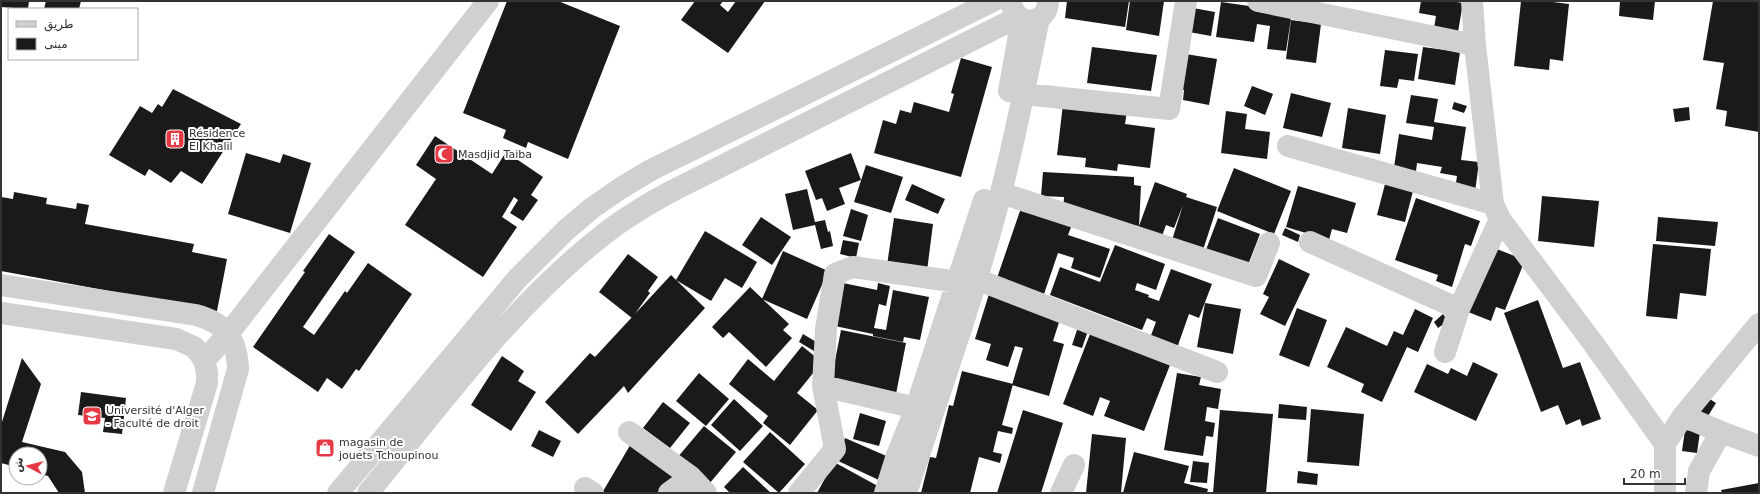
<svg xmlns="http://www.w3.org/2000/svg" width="1760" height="494" font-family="'DejaVu Sans','Noto Naskh Arabic',sans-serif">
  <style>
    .building { fill: #1a1a1a }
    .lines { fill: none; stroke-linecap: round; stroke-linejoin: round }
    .minor { stroke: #d0d0d0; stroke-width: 22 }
    .labels { text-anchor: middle; stroke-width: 4; stroke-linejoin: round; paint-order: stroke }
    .poi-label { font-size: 11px; fill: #333; stroke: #fff; text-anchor: start }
  </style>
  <rect width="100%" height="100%" fill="#fff"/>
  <!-- building -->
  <path class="building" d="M 1,1 L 29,1 L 28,9 L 1,7 Z
    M 46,1 L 81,1 L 79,9 L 44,9 Z
    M 507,1 L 558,1 L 620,26 L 568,159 L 528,142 L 526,148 L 503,138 L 506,130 L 463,113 Z
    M 695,1 L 723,1 L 720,5 L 728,12 L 736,1 L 765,1 L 728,53 L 681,20 Z
    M 1067,1 L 1129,1 L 1125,27 L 1065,18 Z
    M 1130,1 L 1164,1 L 1159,36 L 1126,30 Z
    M 1421,1 L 1450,1 L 1463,3 L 1458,32 L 1434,28 L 1436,16 L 1419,13 Z
    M 1521,1 L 1545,1 L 1569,4 L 1563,61 L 1550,59 L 1549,70 L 1514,66 Z
    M 1620,1 L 1655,1 L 1653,20 L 1619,16 Z
    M 1713,1 L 1759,1 L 1759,132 L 1725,126 L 1727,111 L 1716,109 L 1724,63 L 1703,60 Z
    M 1221,2 L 1292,12 L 1286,51 L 1267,49 L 1270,26 L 1257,24 L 1254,42 L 1216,37 Z
    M 1193,8 L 1215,12 L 1211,36 L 1189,32 Z
    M 1291,20 L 1321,24 L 1316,63 L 1286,59 Z
    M 1092,47 L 1157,55 L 1151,91 L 1087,83 Z
    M 1423,47 L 1460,52 L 1455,85 L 1418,79 Z
    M 1385,50 L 1418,54 L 1414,81 L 1399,79 L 1397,88 L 1380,86 Z
    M 1179,53 L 1217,59 L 1209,105 L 1183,100 L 1184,90 L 1173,89 Z
    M 961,58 L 992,67 L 961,177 L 874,153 L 883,120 L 896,124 L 900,110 L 911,113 L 914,102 L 949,112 L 954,94 L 951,93 Z
    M 1252,86 L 1273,94 L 1265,115 L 1244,106 Z
    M 173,89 L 241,124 L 202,184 L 181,171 L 171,183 L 149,169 L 145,176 L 109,155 L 140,106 L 152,113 L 158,104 L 162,107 Z
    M 1291,93 L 1331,103 L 1322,137 L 1283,128 Z
    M 1411,95 L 1438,99 L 1434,122 L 1466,127 L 1461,160 L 1479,162 L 1475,192 L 1455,189 L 1457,176 L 1440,173 L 1442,167 L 1417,163 L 1416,171 L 1394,167 L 1399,134 L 1432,140 L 1434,127 L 1406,123 Z
    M 1454,102 L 1467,106 L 1464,113 L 1452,109 Z
    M 1063,104 L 1127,111 L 1125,124 L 1155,128 L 1150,168 L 1118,164 L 1117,171 L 1085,167 L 1086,158 L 1057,155 Z
    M 1689,107 L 1690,120 L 1675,122 L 1673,109 Z
    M 1348,108 L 1386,115 L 1380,154 L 1342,148 Z
    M 1226,111 L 1247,114 L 1245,129 L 1270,132 L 1267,159 L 1221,153 Z
    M 435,136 L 492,174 L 506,152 L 543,177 L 531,195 L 538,200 L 523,221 L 510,213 L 518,200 L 514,197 L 502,217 L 517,227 L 483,277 L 405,225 L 436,179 L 416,165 Z
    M 246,153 L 280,163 L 283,154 L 311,163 L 290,233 L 228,214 Z
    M 851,153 L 861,180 L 839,188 L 845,204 L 827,211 L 822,198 L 816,200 L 805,171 Z
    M 866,165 L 903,177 L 891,213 L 854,202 Z
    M 1234,168 L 1291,191 L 1274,234 L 1217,211 Z
    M 1043,172 L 1134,177 L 1134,185 L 1141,186 L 1139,226 L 1155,182 L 1187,194 L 1186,197 L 1217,207 L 1203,250 L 1172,240 L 1183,205 L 1174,228 L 1166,225 L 1162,236 L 1139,227 L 1139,226 L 1101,223 L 1063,212 L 1064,197 L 1041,196 Z
    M 912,184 L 945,199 L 938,214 L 905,200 Z
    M 1385,184 L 1413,191 L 1405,222 L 1377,215 Z
    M 1298,186 L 1356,203 L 1347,233 L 1332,229 L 1329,240 L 1286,227 Z
    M 807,189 L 815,222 L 825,220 L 828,232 L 830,231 L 833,246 L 821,249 L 815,225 L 793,230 L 785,194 Z
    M 14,192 L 47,198 L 46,204 L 76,209 L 77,203 L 89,205 L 85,224 L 194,244 L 192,252 L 227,259 L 217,311 L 1,271 L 1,197 L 13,199 Z
    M 1542,196 L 1599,201 L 1594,247 L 1538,241 Z
    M 1416,198 L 1480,221 L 1471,246 L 1465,244 L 1452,287 L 1436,281 L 1438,275 L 1395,260 Z
    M 1022,205 L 1073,222 L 1068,235 L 1110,249 L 1100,278 L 1071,268 L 1074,258 L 1058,253 L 1044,294 L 997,278 Z
    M 851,209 L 868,215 L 861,241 L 843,236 Z
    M 761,217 L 791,237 L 772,265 L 742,245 Z
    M 1658,217 L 1718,222 L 1715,246 L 1656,241 Z
    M 894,218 L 933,224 L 927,271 L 887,265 Z
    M 1218,218 L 1260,234 L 1246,270 L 1204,255 Z
    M 1285,228 L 1300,235 L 1298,242 L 1282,235 Z
    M 705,231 L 757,262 L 742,288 L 725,278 L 711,301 L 676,280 Z
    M 329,234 L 355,252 L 303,327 L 314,335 L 345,291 L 347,293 L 368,263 L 412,294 L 359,371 L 356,369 L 342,389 L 327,378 L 318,392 L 253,347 L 305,272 L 303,271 Z
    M 843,240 L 859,243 L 856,258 L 840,254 Z
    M 1653,244 L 1711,249 L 1706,296 L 1680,293 L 1677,319 L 1646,316 Z
    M 1115,245 L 1165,264 L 1156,290 L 1137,283 L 1135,290 L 1149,295 L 1148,297 L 1159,301 L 1171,269 L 1212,284 L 1199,318 L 1189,314 L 1177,348 L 1150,338 L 1156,322 L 1147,318 L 1142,330 L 1050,295 L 1060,267 L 1100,282 Z
    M 1489,246 L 1525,260 L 1505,310 L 1496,307 L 1491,321 L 1463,310 Z
    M 783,251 L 828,271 L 807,319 L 762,299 Z
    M 628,254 L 658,277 L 648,291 L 650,293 L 632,318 L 599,292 Z
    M 1279,259 L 1310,274 L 1285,326 L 1260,314 L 1269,297 L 1263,294 Z
    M 671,275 L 705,308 L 628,393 L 624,386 L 578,434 L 545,402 L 590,353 L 595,357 Z
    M 838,282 L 877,290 L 878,283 L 890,286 L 886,306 L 879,304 L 874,328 L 886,330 L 893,290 L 929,297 L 920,340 L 904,337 L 903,342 L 873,336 L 873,334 L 830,325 Z
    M 750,287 L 789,324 L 783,330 L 792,338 L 766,367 L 729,332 L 723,338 L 712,327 Z
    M 989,294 L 1061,316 L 1053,341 L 1064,344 L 1049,396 L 1012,385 L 1023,348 L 1015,346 L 1008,367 L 986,360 L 991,344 L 975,339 Z
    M 1538,300 L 1563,368 L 1580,362 L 1601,419 L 1582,426 L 1580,419 L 1566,425 L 1558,405 L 1541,412 L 1504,313 Z
    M 1205,303 L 1241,309 L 1233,354 L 1197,347 Z
    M 1297,308 L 1327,320 L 1309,367 L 1279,355 Z
    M 1415,309 L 1433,318 L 1418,352 L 1407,347 L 1382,402 L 1361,392 L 1364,384 L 1327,367 L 1346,327 L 1387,346 L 1394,331 L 1403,335 Z
    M 1443,314 L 1448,321 L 1438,328 L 1434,322 Z
    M 1079,324 L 1089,328 L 1082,348 L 1072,345 Z
    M 841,330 L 906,343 L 896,394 L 831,381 Z
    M 803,334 L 818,343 L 814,351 L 799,342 Z
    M 1090,334 L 1170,365 L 1144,431 L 1104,416 L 1110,401 L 1100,397 L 1093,416 L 1063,404 Z
    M 802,346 L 822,362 L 797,393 L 818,410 L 790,445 L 763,423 L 768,416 L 729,384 L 748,359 L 774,381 Z
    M 502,356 L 524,371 L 518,381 L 536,392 L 511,431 L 471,405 Z
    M 22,358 L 41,384 L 22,442 L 65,452 L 82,472 L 85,493 L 59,493 L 48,476 L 40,474 L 40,454 L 16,454 L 16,467 L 1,463 L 1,425 Z
    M 1473,362 L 1498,374 L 1476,421 L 1414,392 L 1427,364 L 1448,374 L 1451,368 L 1467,376 Z
    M 962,371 L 1013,384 L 1002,425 L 1013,428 L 1012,434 L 998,431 L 993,452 L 1002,454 L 1000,463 L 979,457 L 970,493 L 921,493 L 930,457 L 936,458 L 949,405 L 953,406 Z
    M 699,373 L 729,399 L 706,426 L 676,401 Z
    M 1177,373 L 1201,377 L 1199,385 L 1221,389 L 1218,409 L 1207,407 L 1205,421 L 1215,423 L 1213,437 L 1206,436 L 1203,456 L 1164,450 Z
    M 81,392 L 126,398 L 122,434 L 103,432 L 105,418 L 78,415 Z
    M 1705,396 L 1716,403 L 1708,416 L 1697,409 Z
    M 734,399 L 763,426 L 740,451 L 711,425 Z
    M 663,402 L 690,423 L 670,448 L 643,428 Z
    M 1279,404 L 1307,407 L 1306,420 L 1278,418 Z
    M 1311,409 L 1364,414 L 1359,466 L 1307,462 Z
    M 1023,410 L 1063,423 L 1041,493 L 997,493 Z
    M 1220,410 L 1273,414 L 1266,493 L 1213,493 Z
    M 860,413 L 886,421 L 879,446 L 853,439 Z
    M 704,426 L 736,452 L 709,484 L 677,458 Z
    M 539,430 L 561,441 L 553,457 L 531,446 Z
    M 1685,430 L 1700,432 L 1697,453 L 1682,451 Z
    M 770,432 L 805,464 L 779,493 L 743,462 Z
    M 1092,434 L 1126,438 L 1121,493 L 1086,493 Z
    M 845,438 L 891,458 L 881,481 L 836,460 Z
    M 632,442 L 675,474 L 659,493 L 602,493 Z
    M 1134,452 L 1189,466 L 1184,483 L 1208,489 L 1207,493 L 1123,493 Z
    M 1193,461 L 1209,463 L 1207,483 L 1190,482 Z
    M 834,462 L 885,490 L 883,493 L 817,493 Z
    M 743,467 L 771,493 L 730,493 L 724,487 Z
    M 1298,471 L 1318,474 L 1317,485 L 1297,483 Z
    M 1759,483 L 1759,493 L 1722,493 L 1721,490 Z"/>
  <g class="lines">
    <!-- minor -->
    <path class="minor" d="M 1011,1 C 1014,28 1048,26 1048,1
      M 1258,1 L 1475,45
      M 1472,1 L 1475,45 L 1493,204 L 1500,219 L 1593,343 L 1665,444 L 1665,493
      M 1009,91 L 1022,19
      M 1024,94 L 1169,109 L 1186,1
      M 1288,146 L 1493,204
      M 1001,193 L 1256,276 L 1269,243
      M 1310,242 L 1459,309
      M 976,279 L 1217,372
      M 1,285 L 196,315 C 225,323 237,339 238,369 L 203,493
      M 1,313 L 176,339 L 194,347 L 200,354 L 205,363 L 207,373 L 207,383 L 174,493
      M 1445,352 L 1459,309 L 1500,219
      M 204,361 L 228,334 L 488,1
      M 823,386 L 916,408
      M 1683,416 L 1721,432 L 1699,471 L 1696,493
      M 629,432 L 691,477 L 706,493
      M 1721,432 L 1759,446
      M 1665,444 L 1683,416 L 1759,324
      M 585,488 L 593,493
      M 338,493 L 517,279 L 566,230 L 592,208 L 621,188 L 651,170 L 993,1
      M 368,493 C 441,404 511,307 603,235 C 624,218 648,204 672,191 L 1018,17
      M 669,493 L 691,477
      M 799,493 L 835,449 L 823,386 L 826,329 L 835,274 L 853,267 L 958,282
      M 885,493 L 897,455 L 916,408 L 984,200
      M 906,493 C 939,394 975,294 1001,192 C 1016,135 1027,76 1039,18
      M 1061,493 L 1074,465"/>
  </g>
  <!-- icons -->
  <defs>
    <g id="building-square" transform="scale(1)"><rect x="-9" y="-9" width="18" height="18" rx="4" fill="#e63946" stroke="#fff"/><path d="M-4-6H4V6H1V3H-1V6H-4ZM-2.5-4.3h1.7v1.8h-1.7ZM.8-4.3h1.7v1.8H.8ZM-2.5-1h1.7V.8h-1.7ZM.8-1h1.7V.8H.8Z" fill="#fff"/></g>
    <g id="mosque-square" transform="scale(1)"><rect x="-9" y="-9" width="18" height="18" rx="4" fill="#e63946" stroke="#fff"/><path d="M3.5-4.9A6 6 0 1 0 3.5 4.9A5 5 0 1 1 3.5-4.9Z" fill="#fff"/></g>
    <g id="university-square" transform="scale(1)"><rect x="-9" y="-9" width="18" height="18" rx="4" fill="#e63946" stroke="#fff"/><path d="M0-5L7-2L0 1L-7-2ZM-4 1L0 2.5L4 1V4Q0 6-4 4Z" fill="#fff"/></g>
    <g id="shop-square" transform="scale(1)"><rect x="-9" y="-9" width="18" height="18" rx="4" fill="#e63946" stroke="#fff"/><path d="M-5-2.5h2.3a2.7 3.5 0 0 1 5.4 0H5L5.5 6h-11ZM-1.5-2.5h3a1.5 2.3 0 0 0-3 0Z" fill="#fff"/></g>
  </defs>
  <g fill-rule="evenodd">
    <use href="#building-square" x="175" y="139"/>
    <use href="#mosque-square" x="444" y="154"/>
    <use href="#university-square" x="92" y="416"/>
    <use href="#shop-square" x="325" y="448"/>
  </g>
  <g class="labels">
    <!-- poi labels -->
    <g class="poi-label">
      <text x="189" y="137">Résidence<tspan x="189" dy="13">El Khalil</tspan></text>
      <text x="458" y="158">Masdjid Taiba</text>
      <text x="106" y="414">Université d'Alger<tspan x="106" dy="13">- Faculté de droit</tspan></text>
      <text x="339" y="446">magasin de<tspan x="339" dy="13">jouets Tchoupinou</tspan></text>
    </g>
  </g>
  <!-- border -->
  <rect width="1760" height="494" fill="none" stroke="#333333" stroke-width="4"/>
  <!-- legend -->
  <rect x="8" y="8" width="130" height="52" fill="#ffffff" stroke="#adadad"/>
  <rect x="16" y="21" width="20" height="6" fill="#d0d0d0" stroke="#adadad"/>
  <text x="44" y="28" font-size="12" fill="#333333">طريق</text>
  <rect x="16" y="38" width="20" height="12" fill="#1a1a1a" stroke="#adadad"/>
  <text x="44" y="48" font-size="12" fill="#333333">مبنى</text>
  <!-- north arrow -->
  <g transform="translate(28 466) rotate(277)"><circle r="19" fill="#ffffff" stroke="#adadad"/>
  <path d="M0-3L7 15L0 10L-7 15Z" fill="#e63946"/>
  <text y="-6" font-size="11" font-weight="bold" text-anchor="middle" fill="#333333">ش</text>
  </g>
  <!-- scale -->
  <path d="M1624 478v6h61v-6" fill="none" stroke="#333333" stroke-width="2"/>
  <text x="1630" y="478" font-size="12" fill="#333333" stroke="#ffffff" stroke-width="3" paint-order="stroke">20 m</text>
</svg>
